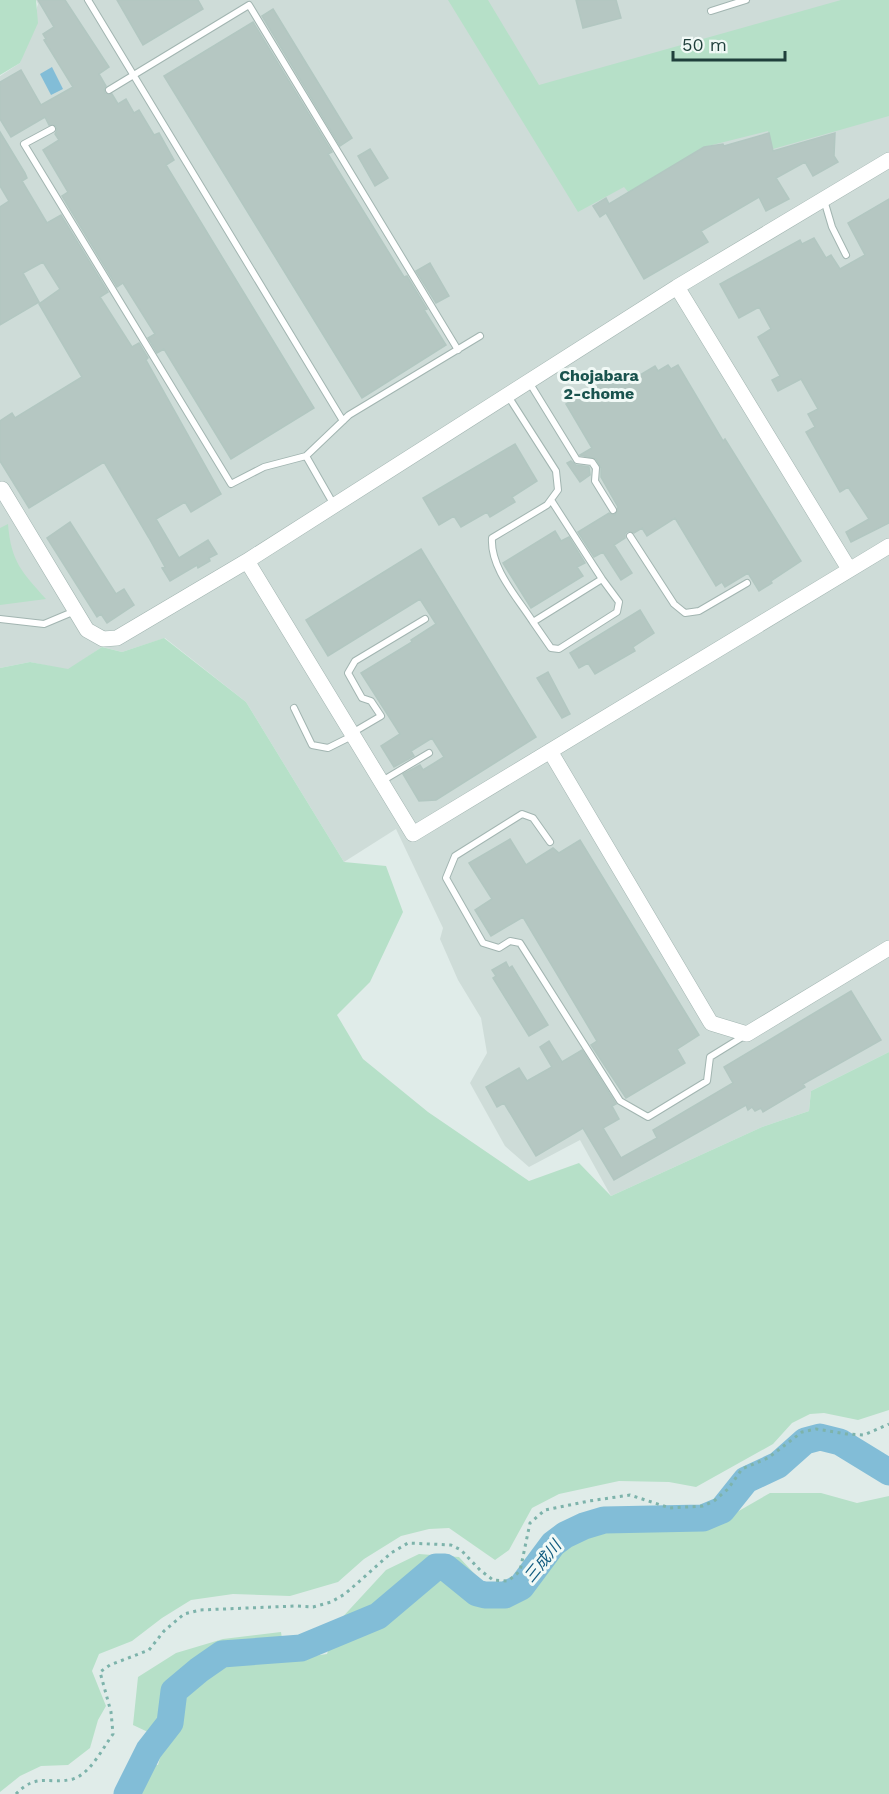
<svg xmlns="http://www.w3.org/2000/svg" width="889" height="1794" font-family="'Work Sans','Noto Sans JP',sans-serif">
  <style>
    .built { fill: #cedcd8 }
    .green { fill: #b6e0c8 }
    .water { fill: #82bdd7 }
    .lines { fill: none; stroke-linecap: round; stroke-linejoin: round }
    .river { stroke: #82bdd7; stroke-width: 27 }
    .building { fill: #b5c7c2; stroke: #b2c7c1; stroke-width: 1.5 }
    .service-casing { stroke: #a2b5b1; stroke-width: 8 }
    .tertiary-casing { stroke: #a2b5b1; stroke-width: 16 }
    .path { stroke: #7db3ab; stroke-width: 3; stroke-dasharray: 3 4.5; stroke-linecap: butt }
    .service { stroke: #fff; stroke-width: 6 }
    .tertiary { stroke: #fff; stroke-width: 15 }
    .labels { text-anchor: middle; stroke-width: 6; stroke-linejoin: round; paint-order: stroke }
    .neighbourhood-label { font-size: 16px; font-weight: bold; fill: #19534e; stroke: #f1f9f6 }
    .water-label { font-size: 16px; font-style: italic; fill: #135d80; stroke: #f1f9f6 }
  </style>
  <rect width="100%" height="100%" fill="#e0ece9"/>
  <!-- built -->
  <path class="built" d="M 36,0 L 889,0 L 889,1052 L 811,1091 L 809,1111 L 762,1127 L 611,1196 L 580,1140 L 529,1167 L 505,1146 L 470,1083 L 487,1053 L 481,1018 L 458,980 L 440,939 L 443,928 L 396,829 L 344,862 L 246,702 L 165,638 L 122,652 L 102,647 L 68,670 L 30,662 L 0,668 L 0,76 L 20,63 L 38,4 Z"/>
  <!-- green -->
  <path class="green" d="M 0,0 L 36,0 L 38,23 L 20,63 L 0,75 Z
    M 448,0 L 488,0 L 539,85 L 841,0 L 889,0 L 889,116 L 773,149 L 768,131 L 704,147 L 629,193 L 624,187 L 578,212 Z
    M 8,524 C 11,562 22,572 46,599 L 0,605 L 0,528 Z
    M 164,638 L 246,702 L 344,862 L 386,866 L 403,912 L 370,982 L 337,1015 L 363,1059 L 428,1112 L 529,1181 L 579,1163 L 611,1196 L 762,1127 L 809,1111 L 811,1091 L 889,1052 L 889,1410 L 858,1420 L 824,1413 L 810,1414 L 792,1423 L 773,1444 L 696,1487 L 669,1482 L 619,1481 L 559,1494 L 532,1508 L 509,1550 L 495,1560 L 449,1528 L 429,1529 L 401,1536 L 364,1559 L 338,1582 L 290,1596 L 233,1594 L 191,1600 L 162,1618 L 132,1641 L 99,1654 L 92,1671 L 106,1706 L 98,1720 L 90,1748 L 68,1765 L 41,1766 L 20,1776 L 0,1792 L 0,668 L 30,662 L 68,669 L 102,647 L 122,652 Z
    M 770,1493 L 821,1493 L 857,1503 L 889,1496 L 889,1794 L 128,1794 L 140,1761 L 158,1765 L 165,1740 L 133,1725 L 138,1677 L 176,1653 L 223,1639 L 281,1632 L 285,1660 L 327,1654 L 338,1622 L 386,1570 L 419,1554 L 459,1557 L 492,1593 L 515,1589 L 559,1524 L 589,1515 L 640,1509 L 703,1520 L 730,1516 Z"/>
  <!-- water -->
  <path class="water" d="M 52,67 L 63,89 L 51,95 L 40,74 Z"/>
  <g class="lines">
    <!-- river -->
    <path class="river" d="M 127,1794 L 149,1750 L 170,1723 L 174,1691 L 199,1670 L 222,1654 L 301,1648 L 378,1616 L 436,1567 L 445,1567 L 477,1593 L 485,1595 L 505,1595 L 521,1587 L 553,1544 L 565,1535 L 584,1526 L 604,1520 L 703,1518 L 722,1510 L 746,1480 L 778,1465 L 805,1441 L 820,1437 L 840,1442 L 889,1472"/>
  </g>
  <!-- building -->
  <path class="building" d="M 38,0 L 65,0 L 109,67 L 99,74 L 106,86 L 104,90 L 105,93 L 112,94 L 118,104 L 126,99 L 134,113 L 139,110 L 154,135 L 159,133 L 174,160 L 166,165 L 314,408 L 231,459 L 164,349 L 157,353 L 148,338 L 155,334 L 123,283 L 117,287 L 62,196 L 68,192 L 43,150 L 59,140 L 55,134 L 57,130 L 56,126 L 49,125 L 45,117 L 11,137 L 0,119 L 0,82 L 21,70 L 41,105 L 73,87 L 44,40 L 46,39 L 43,34 L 54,27 Z
    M 117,0 L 198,0 L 203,9 L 143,45 Z
    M 576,0 L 616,0 L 621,18 L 583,28 Z
    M 273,9 L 352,138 L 340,146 L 262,16 Z
    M 253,22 L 332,152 L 328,154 L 404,277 L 407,276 L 427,309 L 424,310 L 446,345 L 362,398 L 164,76 Z
    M 0,132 L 25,173 L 27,178 L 22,181 L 47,223 L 61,215 L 108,292 L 100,297 L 132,347 L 139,343 L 148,358 L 146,360 L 221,494 L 191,512 L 185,502 L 156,519 L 179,558 L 208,540 L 217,554 L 209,558 L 210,561 L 198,568 L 197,565 L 170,581 L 162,568 L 165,567 L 149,538 L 104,462 L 29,508 L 0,461 L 0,421 L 12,413 L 15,418 L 82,377 L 39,304 L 60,289 L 43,262 L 23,273 L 39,302 L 0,325 L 0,207 L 9,201 L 0,186 Z
    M 769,133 L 773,151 L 835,133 L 834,156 L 838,162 L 813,176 L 805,162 L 776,178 L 789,199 L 766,211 L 759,197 L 701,231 L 708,242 L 644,279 L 606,213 L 600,217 L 593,206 L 606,198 L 609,204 L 704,147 L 723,144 L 724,146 Z
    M 370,149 L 388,178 L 375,186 L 358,156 Z
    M 889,199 L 889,523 L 851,542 L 846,532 L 869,519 L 848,487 L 840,492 L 806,432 L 815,427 L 808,414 L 818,409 L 801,379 L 778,391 L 772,380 L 780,376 L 758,337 L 771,329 L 759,307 L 739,318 L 720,284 L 800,240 L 802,244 L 814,238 L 826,258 L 831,255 L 840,269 L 865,255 L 848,223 Z
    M 430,263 L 449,296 L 436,303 L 416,271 Z
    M 668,365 L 671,369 L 678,365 L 723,441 L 725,439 L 801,561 L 771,581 L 772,583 L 759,591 L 748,573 L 725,587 L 722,582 L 716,586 L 675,518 L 647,536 L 642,528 L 634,533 L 628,531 L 625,534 L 625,538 L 614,545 L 632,573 L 621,580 L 603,552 L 594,557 L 578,532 L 609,513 L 615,515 L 618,507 L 601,477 L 601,468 L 596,459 L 580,455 L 592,448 L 566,404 L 618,373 L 625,384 L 655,366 L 658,371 Z
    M 515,444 L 537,481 L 512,497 L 515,502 L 490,517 L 487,512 L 461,527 L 454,516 L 439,525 L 423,498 Z
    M 571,461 L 576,465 L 589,467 L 590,475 L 580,482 L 567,463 Z
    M 70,522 L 116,594 L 124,589 L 134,605 L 107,623 L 101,614 L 97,617 L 47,538 Z
    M 555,531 L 561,541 L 569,537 L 585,563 L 577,567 L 583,576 L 531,608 L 503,563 Z
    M 421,549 L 536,737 L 436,800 L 419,801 L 403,774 L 420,765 L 423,770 L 444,757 L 432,738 L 411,751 L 414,756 L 394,767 L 381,746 L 400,734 L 361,673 L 412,642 L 411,640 L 436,624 L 420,599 L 328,656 L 306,620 Z
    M 640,610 L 654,633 L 633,647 L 635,651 L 595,674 L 588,663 L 579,668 L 570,653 Z
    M 548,672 L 570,714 L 562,718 L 537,678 Z
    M 510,839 L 526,865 L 553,848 L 559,853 L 580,840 L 699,1035 L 677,1049 L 685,1063 L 626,1098 L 591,1045 L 597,1041 L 523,917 L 491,936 L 475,910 L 492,899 L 469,863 Z
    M 506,962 L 509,968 L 512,966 L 548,1025 L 529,1036 L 493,978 L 496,976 L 492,970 Z
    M 851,991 L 881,1040 L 803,1084 L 805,1087 L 763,1112 L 761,1108 L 755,1111 L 752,1107 L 748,1110 L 746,1105 L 614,1180 L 583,1128 L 536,1156 L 504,1103 L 497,1107 L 486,1087 L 519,1068 L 527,1081 L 552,1067 L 540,1047 L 549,1041 L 562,1062 L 582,1050 L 616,1104 L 612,1106 L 619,1119 L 603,1128 L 621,1158 L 657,1138 L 653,1130 L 733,1083 L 724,1067 Z"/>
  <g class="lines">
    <!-- service casing -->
    <g class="service-casing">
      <path id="service" d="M 88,0 L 343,421
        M 711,11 L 746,0
        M 109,90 L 249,5 L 458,350
        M 52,129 L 24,144 L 231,484 L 264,467 L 306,456
        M 824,200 L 832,227 L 846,255
        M 529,382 L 577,460 L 592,462 L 596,468 L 595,481 L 613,510
        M 508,396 L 556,471 L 558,490 L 547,505 L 492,538 C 490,568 517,597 533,622 L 602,579 L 551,500
        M 334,505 L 306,456 L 349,415 L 480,336
        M 630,536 L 674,604 L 685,613 L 699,611 L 747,583
        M 0,619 L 44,624 L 75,611
        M 533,622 L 551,648 L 559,649 L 617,612 L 619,602 L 602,579
        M 294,708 L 312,745 L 328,748 L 352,736
        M 352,733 L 381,716 L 371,701 L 362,698 L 348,673 L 355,661 L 425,619
        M 382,781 L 429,753
        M 550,842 L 533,818 L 522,814 L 455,856 L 446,878 L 483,943 L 499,948 L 510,941 L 520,943 L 620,1101 L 648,1117 L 707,1081 L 710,1057 L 744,1036"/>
    </g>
    <!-- tertiary casing -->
    <g class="tertiary-casing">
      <path id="tertiary" d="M 677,287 L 849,569
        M 2,489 L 87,630 L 103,639 L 117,638 L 247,561 L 677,287 L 889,160
        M 247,561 L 413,834 L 889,546
        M 550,751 L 711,1023 L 747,1034 L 889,948"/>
    </g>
    <!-- path -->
    <path class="path" d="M 16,1794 C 37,1772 49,1785 73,1779 C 90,1774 103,1748 113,1734 L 111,1712 L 100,1672 L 110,1665 L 149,1650 L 164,1631 L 184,1614 L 200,1610 L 296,1606 L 313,1607 L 331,1602 L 345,1594 L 391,1553 L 408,1543 L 451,1545 L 461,1550 L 480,1570 L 493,1580 L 508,1581 L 520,1571 L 530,1523 L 545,1510 L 589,1501 L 630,1495 L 670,1508 L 703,1506 L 714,1501 L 728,1489 L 742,1469 L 768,1458 L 802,1432 L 816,1429 L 847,1434 L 864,1435 L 889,1424"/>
    <!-- service -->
    <use href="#service" class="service"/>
    <!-- tertiary -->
    <use href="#tertiary" class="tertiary"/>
  </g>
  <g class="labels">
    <!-- neighbourhood labels -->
    <g class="neighbourhood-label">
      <text x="599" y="381">Chojabara<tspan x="599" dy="18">2-chome</tspan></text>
    </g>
    <!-- water labels -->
    <g class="water-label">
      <text transform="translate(542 1561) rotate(-51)" y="6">三成川</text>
    </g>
  </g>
  <!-- scale -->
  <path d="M673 51v9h112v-9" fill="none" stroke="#1f3f3b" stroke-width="3"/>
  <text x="682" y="51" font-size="18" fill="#1f3f3b" stroke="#f1f9f6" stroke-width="4.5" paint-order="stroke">50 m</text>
</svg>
